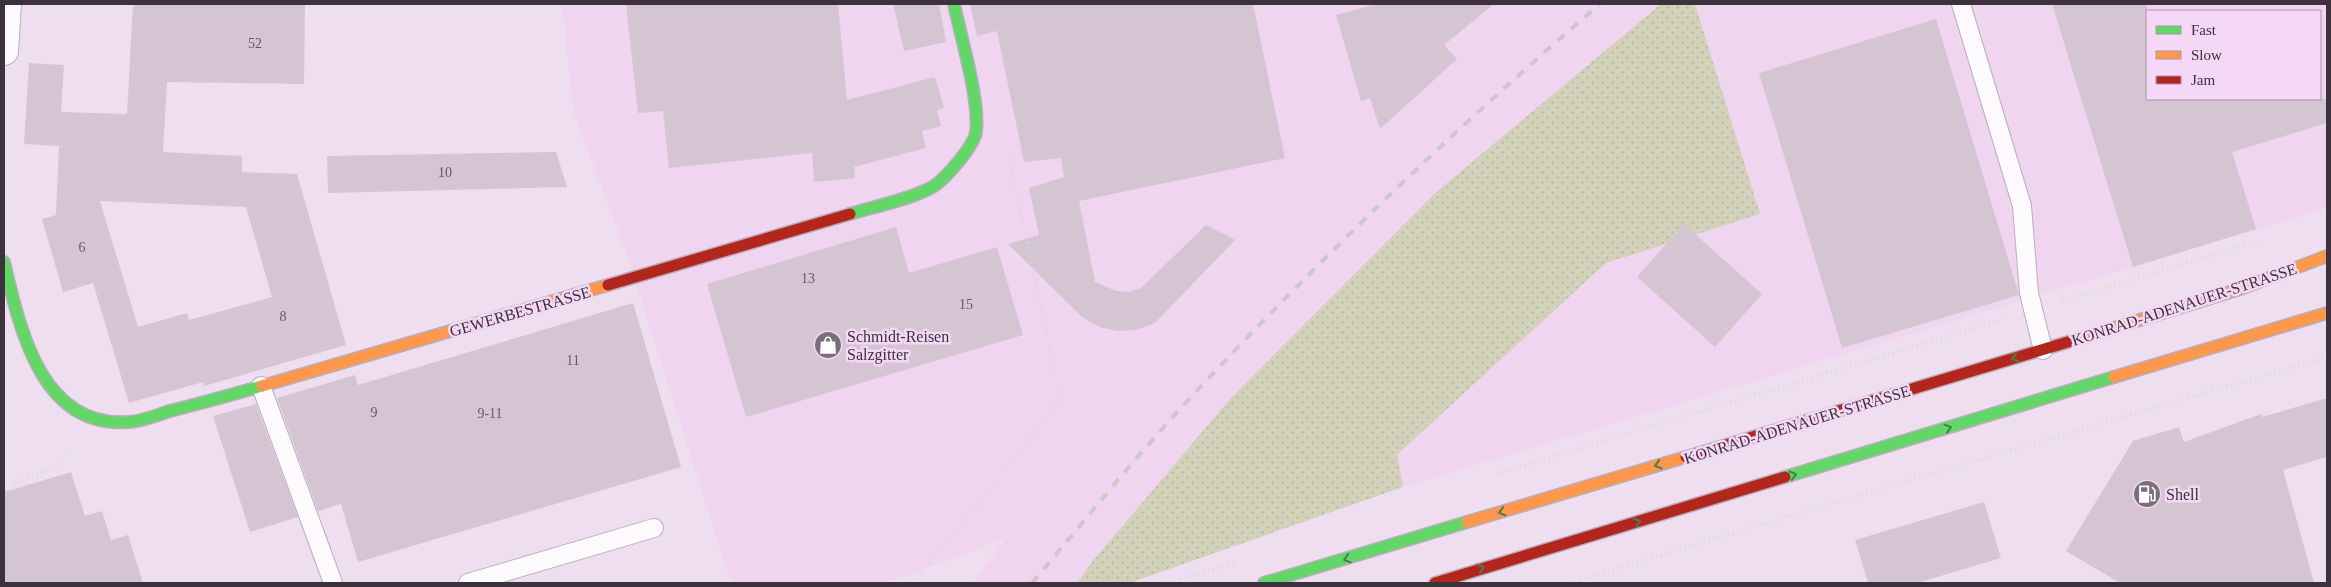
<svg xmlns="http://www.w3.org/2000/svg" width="2331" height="587" font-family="'Times New Roman',serif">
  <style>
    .built { fill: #efd5f0; fill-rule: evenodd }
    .grass { fill: url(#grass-dots) }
    .building { fill: #d5c5d3; fill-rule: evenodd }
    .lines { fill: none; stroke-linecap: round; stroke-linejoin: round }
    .lane-casing { stroke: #baaebb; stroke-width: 20 }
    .street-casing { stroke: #baaebb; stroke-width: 30 }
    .fast-casing { stroke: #baaebb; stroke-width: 14 }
    .slow-casing { stroke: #baaebb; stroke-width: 14 }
    .jam-casing { stroke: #baaebb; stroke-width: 14 }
    .path { stroke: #dbd6db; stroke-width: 3; stroke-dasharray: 1 4; stroke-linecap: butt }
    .lane { stroke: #fcfafd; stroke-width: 18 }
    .street { stroke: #fcfafd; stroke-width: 28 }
    .fast { stroke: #63d668; stroke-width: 11 }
    .slow { stroke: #ff974d; stroke-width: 11 }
    .jam { stroke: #b3261e; stroke-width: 11 }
    .rail { stroke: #ccc7cc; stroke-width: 4; stroke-dasharray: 9 9; stroke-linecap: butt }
    .oneway { stroke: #4e7b50 }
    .labels { text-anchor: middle; stroke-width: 5; stroke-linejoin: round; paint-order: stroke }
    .number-label { font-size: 14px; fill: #655864 }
    .street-label { font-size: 16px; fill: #3c313c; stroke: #f4d8f5 }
    .poi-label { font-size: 16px; fill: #3c313c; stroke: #f4d8f5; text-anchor: start }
  </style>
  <defs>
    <pattern id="grass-dots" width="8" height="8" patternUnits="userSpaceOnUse" patternTransform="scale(1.25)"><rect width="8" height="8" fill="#d2d1b9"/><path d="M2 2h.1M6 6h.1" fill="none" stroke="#b5b4a0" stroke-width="1.8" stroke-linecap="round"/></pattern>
  </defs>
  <rect width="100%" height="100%" fill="#eedeef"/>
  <!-- built -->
  <path class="built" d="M 562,4 L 1661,4 L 1435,193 L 1230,399 L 1092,562 L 1077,583 L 972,583 L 1007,538 L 886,583 L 731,583 L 627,255 L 573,110 Z
    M 1695,4 L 2327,4 L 2327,208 L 1403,487 L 1397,456 L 1606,263 L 1760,214 ZM 2147,11 L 2320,11 L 2320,99 L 2147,99 Z"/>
  <!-- grass -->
  <path class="grass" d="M 1661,4 L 1695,4 L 1760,214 L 1606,263 L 1397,455 L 1403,487 L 1129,583 L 1077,583 L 1092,562 L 1230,399 L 1435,193 Z"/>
  <!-- building -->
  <path class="building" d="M 133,4 L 305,4 L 304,84 L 167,82 L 163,152 L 242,156 L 242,172 L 297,174 L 346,345 L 204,386 L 203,382 L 129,403 L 93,283 L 63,292 L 42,219 L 56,215 L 59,146 L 24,144 L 29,63 L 64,65 L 61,112 L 127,114 ZM 100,201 L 246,207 L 272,297 L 189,320 L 187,313 L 138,327 Z
    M 626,4 L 838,4 L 847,100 L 935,77 L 944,108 L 937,110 L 941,126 L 922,131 L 926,148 L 854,167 L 855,178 L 814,182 L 812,153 L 669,168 L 663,111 L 638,113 Z
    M 893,4 L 939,4 L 946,42 L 904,51 Z
    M 970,4 L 1253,4 L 1285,158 L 1079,201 L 1095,282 L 1116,291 L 1129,292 L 1141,288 L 1206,225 L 1235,240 L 1155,323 L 1136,330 L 1118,331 L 1103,328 L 1090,322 L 1080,315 L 1008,244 L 1039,235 L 1029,188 L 1064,177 L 1061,158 L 1024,162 L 997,31 L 977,36 Z
    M 1376,4 L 1494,4 L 1444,45 L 1457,59 L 1380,129 L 1370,98 L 1361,101 L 1336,15 Z
    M 2052,4 L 2147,4 L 2147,99 L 2327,99 L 2327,123 L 2232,152 L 2256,229 L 2133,267 Z
    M 1936,19 L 2019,295 L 1842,348 L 1759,73 Z
    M 556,152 L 567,187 L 328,193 L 327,156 Z
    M 1684,224 L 1762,294 L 1715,347 L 1637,277 Z
    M 896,227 L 909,273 L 997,247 L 1023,335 L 746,417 L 707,284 Z
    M 633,303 L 681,467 L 358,562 L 341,504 L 318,511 L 277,398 L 355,375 L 358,385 Z
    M 2327,398 L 2327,457 L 2283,470 L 2314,583 L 2120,583 L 2066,551 L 2133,441 L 2179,427 L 2184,442 L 2261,414 L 2262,417 Z
    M 256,404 L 298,517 L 250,532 L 213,416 Z
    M 71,472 L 85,516 L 102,511 L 111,540 L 128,535 L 143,583 L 4,583 L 4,492 Z
    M 1984,502 L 2001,558 L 1917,583 L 1868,583 L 1855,540 Z"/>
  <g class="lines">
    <!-- lane casing -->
    <g class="lane-casing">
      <path id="lane" d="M 1961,4 L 2022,206 L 2029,293 L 2043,350
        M 261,386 L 333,583
        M 468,583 L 654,528"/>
    </g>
    <!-- street casing -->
    <g class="street-casing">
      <path id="street" d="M 4,51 L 7,4"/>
    </g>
    <!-- fast casing -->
    <g class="fast-casing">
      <path id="fast" d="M 850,214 C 873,207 915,198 934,186 C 946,178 974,146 976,132 C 980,100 961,38 954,4
        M 4,262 C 20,329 41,429 129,422 C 143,421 157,415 170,411 C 201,403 231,395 262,386
        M 1785,477 L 2114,377
        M 1264,583 L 1467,522"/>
    </g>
    <!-- slow casing -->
    <g class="slow-casing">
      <path id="slow" d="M 2078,339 L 2243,288 L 2327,256
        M 2114,377 L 2327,313
        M 262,386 L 608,285
        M 1467,522 L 1686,457"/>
    </g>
    <!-- jam casing -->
    <g class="jam-casing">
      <path id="jam" d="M 608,285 L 850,214
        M 1686,457 L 2078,339
        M 1435,583 L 1785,477"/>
    </g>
    <!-- path -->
    <path class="path" d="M 2062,301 L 2262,240
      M 1496,474 L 2004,319
      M 14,484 L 57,466 L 71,448
      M 914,583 L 1061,399 L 1007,151
      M 1165,583 L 1234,563
      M 1570,583 L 1826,505 L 2327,357"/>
    <!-- lane -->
    <use href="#lane" class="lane"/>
    <!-- street -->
    <use href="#street" class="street"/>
    <!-- fast -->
    <use href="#fast" class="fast"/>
    <!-- slow -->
    <use href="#slow" class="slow"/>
    <!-- jam -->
    <use href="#jam" class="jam"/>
    <!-- rail -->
    <path class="rail" d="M 1032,583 C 1081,525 1129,465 1180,409 C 1312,266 1453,130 1600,4"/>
  </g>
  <!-- one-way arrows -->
  <defs><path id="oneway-chevron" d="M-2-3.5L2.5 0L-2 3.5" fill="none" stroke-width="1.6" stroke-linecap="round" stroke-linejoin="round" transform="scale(1.25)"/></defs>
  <g class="oneway">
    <use href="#oneway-chevron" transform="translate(2015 358) rotate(163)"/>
    <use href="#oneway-chevron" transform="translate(1948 428) rotate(-17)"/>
    <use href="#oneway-chevron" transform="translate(1658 465) rotate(163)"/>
    <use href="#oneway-chevron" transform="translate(1793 475) rotate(-17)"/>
    <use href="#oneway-chevron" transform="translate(1502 512) rotate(163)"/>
    <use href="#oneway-chevron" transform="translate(1637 522) rotate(-17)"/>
    <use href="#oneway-chevron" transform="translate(1347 559) rotate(163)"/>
    <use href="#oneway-chevron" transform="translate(1481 568) rotate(-16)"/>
  </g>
  <!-- icons -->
  <defs>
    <g id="shop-disc" transform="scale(1.4375)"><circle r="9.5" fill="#7a6e7b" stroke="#f4d8f5"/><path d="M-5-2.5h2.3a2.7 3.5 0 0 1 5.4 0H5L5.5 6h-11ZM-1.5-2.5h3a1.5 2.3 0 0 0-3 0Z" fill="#fff"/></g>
    <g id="fuel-disc" transform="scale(1.4375)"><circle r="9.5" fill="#7a6e7b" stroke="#f4d8f5"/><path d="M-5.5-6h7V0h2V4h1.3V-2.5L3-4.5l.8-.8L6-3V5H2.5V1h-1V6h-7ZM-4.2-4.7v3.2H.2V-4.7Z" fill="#fff"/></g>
  </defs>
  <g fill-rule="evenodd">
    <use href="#shop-disc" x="828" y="345"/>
    <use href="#fuel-disc" x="2147" y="494"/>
  </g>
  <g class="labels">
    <!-- number labels -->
    <g class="number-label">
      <text x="255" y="48">52</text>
      <text x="445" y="177">10</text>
      <text x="82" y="252">6</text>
      <text x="808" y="283">13</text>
      <text x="966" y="309">15</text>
      <text x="283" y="321">8</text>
      <text x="573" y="365">11</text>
      <text x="374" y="417">9</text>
      <text x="490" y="418">9-11</text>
    </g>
    <!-- street labels -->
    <g class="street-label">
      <text transform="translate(2184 304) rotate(-18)" y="6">KONRAD-ADENAUER-STRASSE</text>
      <text transform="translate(520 311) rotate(-16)" y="6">GEWERBESTRASSE</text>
      <text transform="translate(1797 424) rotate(-17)" y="6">KONRAD-ADENAUER-STRASSE</text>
    </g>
    <!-- poi labels -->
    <g class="poi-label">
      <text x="847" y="342">Schmidt-Reisen<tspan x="847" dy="18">Salzgitter</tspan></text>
      <text x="2166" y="500">Shell</text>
    </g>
  </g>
  <!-- border -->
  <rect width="2331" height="587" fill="none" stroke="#3c313c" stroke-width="10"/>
  <!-- legend -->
  <rect x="2146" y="10" width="175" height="90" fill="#f4d8f5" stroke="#aa95ab"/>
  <rect x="2156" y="26" width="25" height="8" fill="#63d668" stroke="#aa95ab"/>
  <text x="2191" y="35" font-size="15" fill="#3c313c">Fast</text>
  <rect x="2156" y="51" width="25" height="8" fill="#ff974d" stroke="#aa95ab"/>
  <text x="2191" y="60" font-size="15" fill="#3c313c">Slow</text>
  <rect x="2156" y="76" width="25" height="8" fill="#b3261e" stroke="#aa95ab"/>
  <text x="2191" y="85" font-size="15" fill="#3c313c">Jam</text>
</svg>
